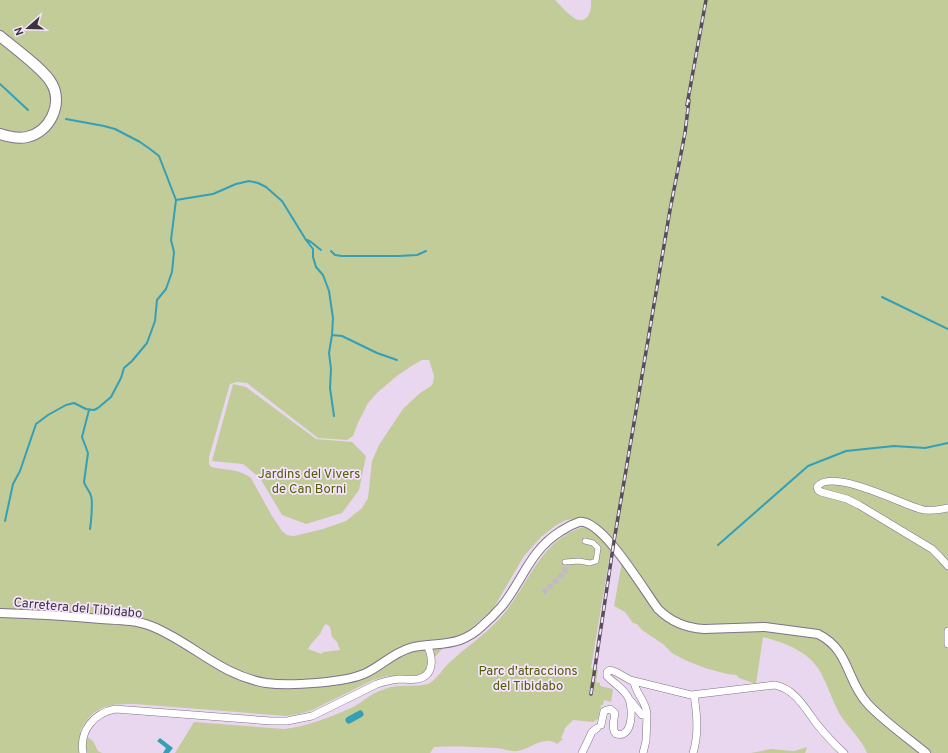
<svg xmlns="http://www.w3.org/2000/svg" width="948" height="753" font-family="Overpass,sans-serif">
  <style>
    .green { fill: #c1cc98; fill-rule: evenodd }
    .water { fill: #359fb5 }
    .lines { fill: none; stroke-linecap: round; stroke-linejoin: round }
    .stream { stroke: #359fb5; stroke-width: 2 }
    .canal { stroke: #359fb5; stroke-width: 7 }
    .pedestrian-tunnel { stroke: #c6b6cc; stroke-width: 5; stroke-dasharray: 5 2.5; stroke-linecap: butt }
    .pedestrian-casing { stroke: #817188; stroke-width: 6 }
    .minor-casing { stroke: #817188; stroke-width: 8 }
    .tertiary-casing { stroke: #817188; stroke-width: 10 }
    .secondary-casing { stroke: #817188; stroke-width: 12 }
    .pedestrian { stroke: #fff; stroke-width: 5 }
    .minor { stroke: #fff; stroke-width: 7 }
    .tertiary { stroke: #fff; stroke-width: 8 }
    .secondary { stroke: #fff; stroke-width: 10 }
    .rail-casing { stroke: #574e5b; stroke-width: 3.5 }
    .rail { stroke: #f6e4fe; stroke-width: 2; stroke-dasharray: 6; stroke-linecap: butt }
    .labels { text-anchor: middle; stroke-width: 3.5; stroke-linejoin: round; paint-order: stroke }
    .park-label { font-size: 13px; fill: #515b00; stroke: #f6e4fe }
    .street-label { font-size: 13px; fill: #3b343e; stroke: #f6e4fe }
  </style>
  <rect width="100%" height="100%" fill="#e9d7f0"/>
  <!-- green -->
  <path class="green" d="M 0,0 L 555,0 C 561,6 567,13 574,18 C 588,26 592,10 591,0 L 948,0 L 948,753 L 867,753 C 862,740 847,726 839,713 C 832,700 828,686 821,673 C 809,651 785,643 763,637 L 756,684 L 739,678 L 737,675 L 727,674 L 705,668 L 685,660 L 672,653 L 663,644 L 642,630 L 637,624 L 633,623 L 625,612 L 614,606 L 622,562 L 625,553 L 613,539 L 594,522 L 584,518 L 566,520 L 555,526 L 541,537 L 524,556 L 493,609 L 467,632 L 452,639 L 431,661 L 427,670 L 420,675 L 387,676 L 373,680 L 310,711 L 298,714 L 286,716 L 135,704 C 108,704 93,705 80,732 L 93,741 L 98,751 L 102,753 L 0,753 ZM 422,360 L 429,360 L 434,376 L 433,383 L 431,386 L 420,393 L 403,409 L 379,445 L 372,461 L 368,498 L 362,508 L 346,521 L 323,529 L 294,536 L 287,535 L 282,531 L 272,516 L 251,478 C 240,469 225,470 211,467 L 209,464 L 209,457 L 230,384 L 237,382 L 247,383 L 318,438 L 347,440 L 353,436 L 358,423 L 368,403 L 378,392 L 398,375 L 413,365 ZM 326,624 L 330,627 L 332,637 L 337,642 L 340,650 L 323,652 L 322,654 L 308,649 C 311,643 315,640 319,635 C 322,632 322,627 326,624 Z
    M 233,384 L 246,387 L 316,439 L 352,442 L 366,456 L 359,490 L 342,513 L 306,524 L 282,515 L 260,478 L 243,464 L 212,461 Z
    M 583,527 C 593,528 604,540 611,548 L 591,668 L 598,670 L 596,682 L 600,683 L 600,686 L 613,689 L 611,702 L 604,700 L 603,705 L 601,705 L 598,719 L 593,722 L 573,720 L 564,729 L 565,729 L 561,738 L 563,739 L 557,744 C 544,734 530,750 517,751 C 510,752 502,748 496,748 C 475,747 455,746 434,747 L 430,753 L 175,753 L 194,722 L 284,729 C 306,727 333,716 353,707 C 363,702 371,693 382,690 C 387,688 394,686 400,686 C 409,685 421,687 430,683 C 438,678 442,669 449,663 C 466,647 485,635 501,617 C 529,586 538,541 583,527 Z
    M 807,747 L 805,753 L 751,753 L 771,749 L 794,751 Z"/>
  <!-- water -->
  <path class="water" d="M 160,738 L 173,748 L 169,753 L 163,753 L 166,748 L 157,741 Z"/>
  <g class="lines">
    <!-- stream -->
    <path class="stream" d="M 0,84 L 28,110
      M 66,119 L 104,126 L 115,129 L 140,142 L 150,149 L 159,156 L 176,200 L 213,194 L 236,184 L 249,181 L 258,183 L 266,187 L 282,201 L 306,240 L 313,249 L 313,257 L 316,267 L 323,275 L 329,291 L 333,318 L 332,335 L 329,353 L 331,369 L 330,388 L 334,416
      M 307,240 L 311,242 L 321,250
      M 331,251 L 335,255 L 342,256 L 398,256 L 417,255 L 426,251
      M 882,297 L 948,329
      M 332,335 L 342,336 L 377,353 L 397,360
      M 89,410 L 82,437 L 88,453 L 84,482 C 85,487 90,491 91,496 C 93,501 91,523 90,529
      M 5,521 L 13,484 L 20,471 L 36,424 L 48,415 L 66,405 L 74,403 L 86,409 L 94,410 L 98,408 L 111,397 L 121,378 L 124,368 L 132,361 L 147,343 L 155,321 L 157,300 L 166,289 L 172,272 L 174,252 L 171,240 L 176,200
      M 718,545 L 808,466 L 846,451 L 894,446 L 925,448 L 948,443"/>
    <!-- canal -->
    <path class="canal" d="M 349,720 L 360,714"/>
    <!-- pedestrian-tunnel -->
    <path class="pedestrian-tunnel" d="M 543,593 L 565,572 L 565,562"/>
    <!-- pedestrian casing -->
    <g class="pedestrian-casing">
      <path id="pedestrian" d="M 565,562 L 579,561 L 590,563 L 596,561 L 598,548 L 593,543 L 585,541"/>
    </g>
    <!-- minor casing -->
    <g class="minor-casing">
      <path id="minor" d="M 948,508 C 939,510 929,512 920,509 C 901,504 831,467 817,487 L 818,490 L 821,492 L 847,499 L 859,505 L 932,549 L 940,557 L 948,566
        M 948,631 L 948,644
        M 634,681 C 635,694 647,701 647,715
        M 630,700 L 642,715 L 647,715 L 646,741 L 643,753
        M 601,725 L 604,711 L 610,709 L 615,713 C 614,720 611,728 616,734 C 633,739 633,709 629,699 C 625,689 614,684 607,676 L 607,672 L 610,670 L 616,672 L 630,680 L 691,695 L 775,685 C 795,689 805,708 816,723 C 824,733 834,744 844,753
        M 83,753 C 79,731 94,713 115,709 L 271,721 L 287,721 L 312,716 L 377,684 C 385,681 392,680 399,679 C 405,679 412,680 418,679 C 435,675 433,657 427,645
        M 582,753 L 592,732 L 597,728
        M 693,753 C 699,734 697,714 694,695"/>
    </g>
    <!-- tertiary casing -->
    <g class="tertiary-casing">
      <path id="tertiary" d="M 0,613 C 34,614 68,616 101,619 C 118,620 136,620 151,626 C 192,642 219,675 266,683 C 289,686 345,683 366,673 C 381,666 393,653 410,648 C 426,643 444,646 460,640 C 468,637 476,632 482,626 C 489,620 496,613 502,606 C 523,580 530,550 561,531 C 567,527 573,524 579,522 C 602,518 645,592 658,609 C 671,622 686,628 704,629 L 765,627 L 818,634 C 850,650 846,680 867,703 C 882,720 908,738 926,753"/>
    </g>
    <!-- secondary casing -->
    <g class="secondary-casing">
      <path id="secondary" d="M 0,36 C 13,47 45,70 52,84 C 63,104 50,132 27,137 C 18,139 9,137 0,134"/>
    </g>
    <!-- pedestrian -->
    <use href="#pedestrian" class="pedestrian"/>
    <!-- minor -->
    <use href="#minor" class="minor"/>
    <!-- tertiary -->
    <use href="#tertiary" class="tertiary"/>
    <!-- secondary -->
    <use href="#secondary" class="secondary"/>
    <!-- rail casing -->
    <g class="rail-casing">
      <path id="rail" d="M 687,105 L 706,0
        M 591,694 L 614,541 L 670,210 L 685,133 L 689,100"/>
    </g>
    <!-- rail -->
    <use href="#rail" class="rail"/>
  </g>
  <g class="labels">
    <!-- park labels -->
    <g class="park-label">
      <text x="309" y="478">Jardins del Vivers<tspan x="309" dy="15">de Can Borni</tspan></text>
      <text x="528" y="675">Parc d'atraccions<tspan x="528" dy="15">del Tibidabo</tspan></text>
    </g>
    <!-- street labels -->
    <g class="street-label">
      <text transform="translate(78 607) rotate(5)" y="5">Carretera del Tibidabo</text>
    </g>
  </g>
  <!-- north arrow -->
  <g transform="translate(28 28) rotate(250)" stroke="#f6e4fe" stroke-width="3" paint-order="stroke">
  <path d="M0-3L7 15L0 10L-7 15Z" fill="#3b343e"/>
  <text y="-6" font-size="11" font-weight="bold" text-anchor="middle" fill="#3b343e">N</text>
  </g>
</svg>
